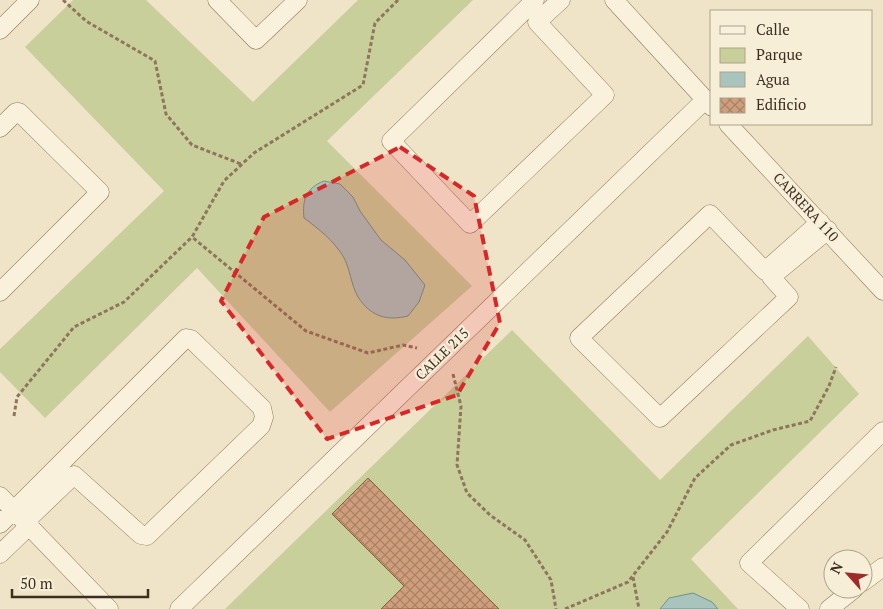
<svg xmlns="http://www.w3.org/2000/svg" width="883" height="609" font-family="'PT Serif',serif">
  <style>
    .park { fill: #c9cf9b }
    .water { fill: #a9c4bc; stroke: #6f938a }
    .building { fill: url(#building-cross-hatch); stroke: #8d5f41 }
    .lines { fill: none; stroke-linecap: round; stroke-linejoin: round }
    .minor-casing { stroke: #8d765c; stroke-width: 19 }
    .path { stroke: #8d765c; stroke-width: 3; stroke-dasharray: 4 2.5; stroke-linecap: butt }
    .minor { stroke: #faf1dc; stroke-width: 18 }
    .marked { fill: #d62828; fill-opacity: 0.2; stroke: #d62828; stroke-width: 4; stroke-dasharray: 10 6; stroke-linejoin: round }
    .labels { text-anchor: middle; stroke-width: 4.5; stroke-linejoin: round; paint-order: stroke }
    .street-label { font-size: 14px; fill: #3d2e20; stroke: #f7eed8 }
  </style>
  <defs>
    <pattern id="building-cross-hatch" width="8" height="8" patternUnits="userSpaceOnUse" patternTransform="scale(1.25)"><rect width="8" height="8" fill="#cf9f7d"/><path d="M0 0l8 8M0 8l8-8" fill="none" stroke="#a98266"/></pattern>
  </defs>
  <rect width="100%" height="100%" fill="#f0e4c8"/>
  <!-- park -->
  <path class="park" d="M 73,0 L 146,0 L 253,102 L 358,0 L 473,0 L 327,141 L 472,286 L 330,412 L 197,268 L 45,418 L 0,372 L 0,349 L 164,191 L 25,47 Z
    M 512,330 L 660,480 L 808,336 L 859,394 L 691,559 L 738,609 L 225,609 Z"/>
  <!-- water -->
  <path class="water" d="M 324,181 L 340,184 L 353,197 L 360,211 L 381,240 L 405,260 L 425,285 L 419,302 L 408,316 C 387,321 371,317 358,297 C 351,285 350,268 343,256 C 332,239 320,230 304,218 C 302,200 306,188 324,181 Z
    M 693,593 L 712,602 L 718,609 L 660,609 L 669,598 Z"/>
  <!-- building -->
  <path class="building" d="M 368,478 L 499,609 L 381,609 L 404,586 L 332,514 Z"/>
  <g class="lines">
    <!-- minor casing -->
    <g class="minor-casing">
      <path id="minor" d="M 217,0 L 256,40 L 298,0
        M 535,0 L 391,141 L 470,224 L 605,95 L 537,22 L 561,0
        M 614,0 L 712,107
        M 0,30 L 30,0
        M 728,124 L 883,291
        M 0,128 L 16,112 L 19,112 L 100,192 L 0,292
        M 820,222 L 765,271 L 710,214 L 579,338 L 660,418 L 789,297 L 771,277 L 828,230
        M 0,496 L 109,609
        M 0,524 L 186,338 L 191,339 L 262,408 L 264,417 L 261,426 L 147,536 L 141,535 L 74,475 L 25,522
        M 0,554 L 29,526
        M 863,582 L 883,567
        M 179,609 L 705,100
        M 800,609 L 749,563 L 883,431
        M 829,609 L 854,589"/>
    </g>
    <!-- path -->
    <path class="path" d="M 63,0 L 86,21 L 155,61 L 166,114 L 192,145 L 241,164
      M 398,0 L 375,23 L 363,85 L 254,153 L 224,181 L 192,237 L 306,331 L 368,353 L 403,345 L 417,348
      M 453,374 L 461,406 L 457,465 L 467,493 L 490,515 L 525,540 L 551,580 L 556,609
      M 14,416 L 17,397 L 74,327 L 124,302 L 192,237
      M 633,577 L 639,609
      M 565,609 L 628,582 L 667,532 L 695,478 L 731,445 L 773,430 L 810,421 L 829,386 L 836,367"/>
    <!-- minor -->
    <use href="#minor" class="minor"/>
  </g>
  <!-- marked area -->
  <path class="marked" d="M 400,147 L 474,196 L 500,323 L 457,395 L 327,439 L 221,301 L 264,217 Z"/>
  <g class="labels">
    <!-- street labels -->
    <g class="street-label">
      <text transform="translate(806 207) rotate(47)" y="5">CARRERA 110</text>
      <text transform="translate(442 354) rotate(-44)" y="5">CALLE 215</text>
    </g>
  </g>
  <!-- legend -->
  <rect x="710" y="10" width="162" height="115" fill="#f7eed8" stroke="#ada18e"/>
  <rect x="720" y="26" width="25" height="8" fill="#faf1dc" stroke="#ada18e"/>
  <text x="756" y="35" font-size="15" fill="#3d2e20">Calle</text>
  <rect x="720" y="48" width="25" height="15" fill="#c9cf9b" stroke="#ada18e"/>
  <text x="756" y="60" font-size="15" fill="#3d2e20">Parque</text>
  <rect x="720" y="72" width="25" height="15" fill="#a9c4bc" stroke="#ada18e"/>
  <text x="756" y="85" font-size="15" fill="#3d2e20">Agua</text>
  <rect x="720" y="98" width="25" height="15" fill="url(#building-cross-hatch)" stroke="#ada18e"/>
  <text x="756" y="110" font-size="15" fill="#3d2e20">Edificio</text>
  <!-- north arrow -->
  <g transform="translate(848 574) rotate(297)"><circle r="24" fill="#f7eed8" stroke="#ada18e"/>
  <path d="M0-4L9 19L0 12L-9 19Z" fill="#9e2a2b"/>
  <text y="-8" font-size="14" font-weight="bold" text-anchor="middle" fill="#3d2e20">N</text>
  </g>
  <!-- scale -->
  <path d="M12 589v8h136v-8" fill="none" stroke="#3d2e20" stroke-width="2.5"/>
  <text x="20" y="589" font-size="15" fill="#3d2e20" stroke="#f7eed8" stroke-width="4" paint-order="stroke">50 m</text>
</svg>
